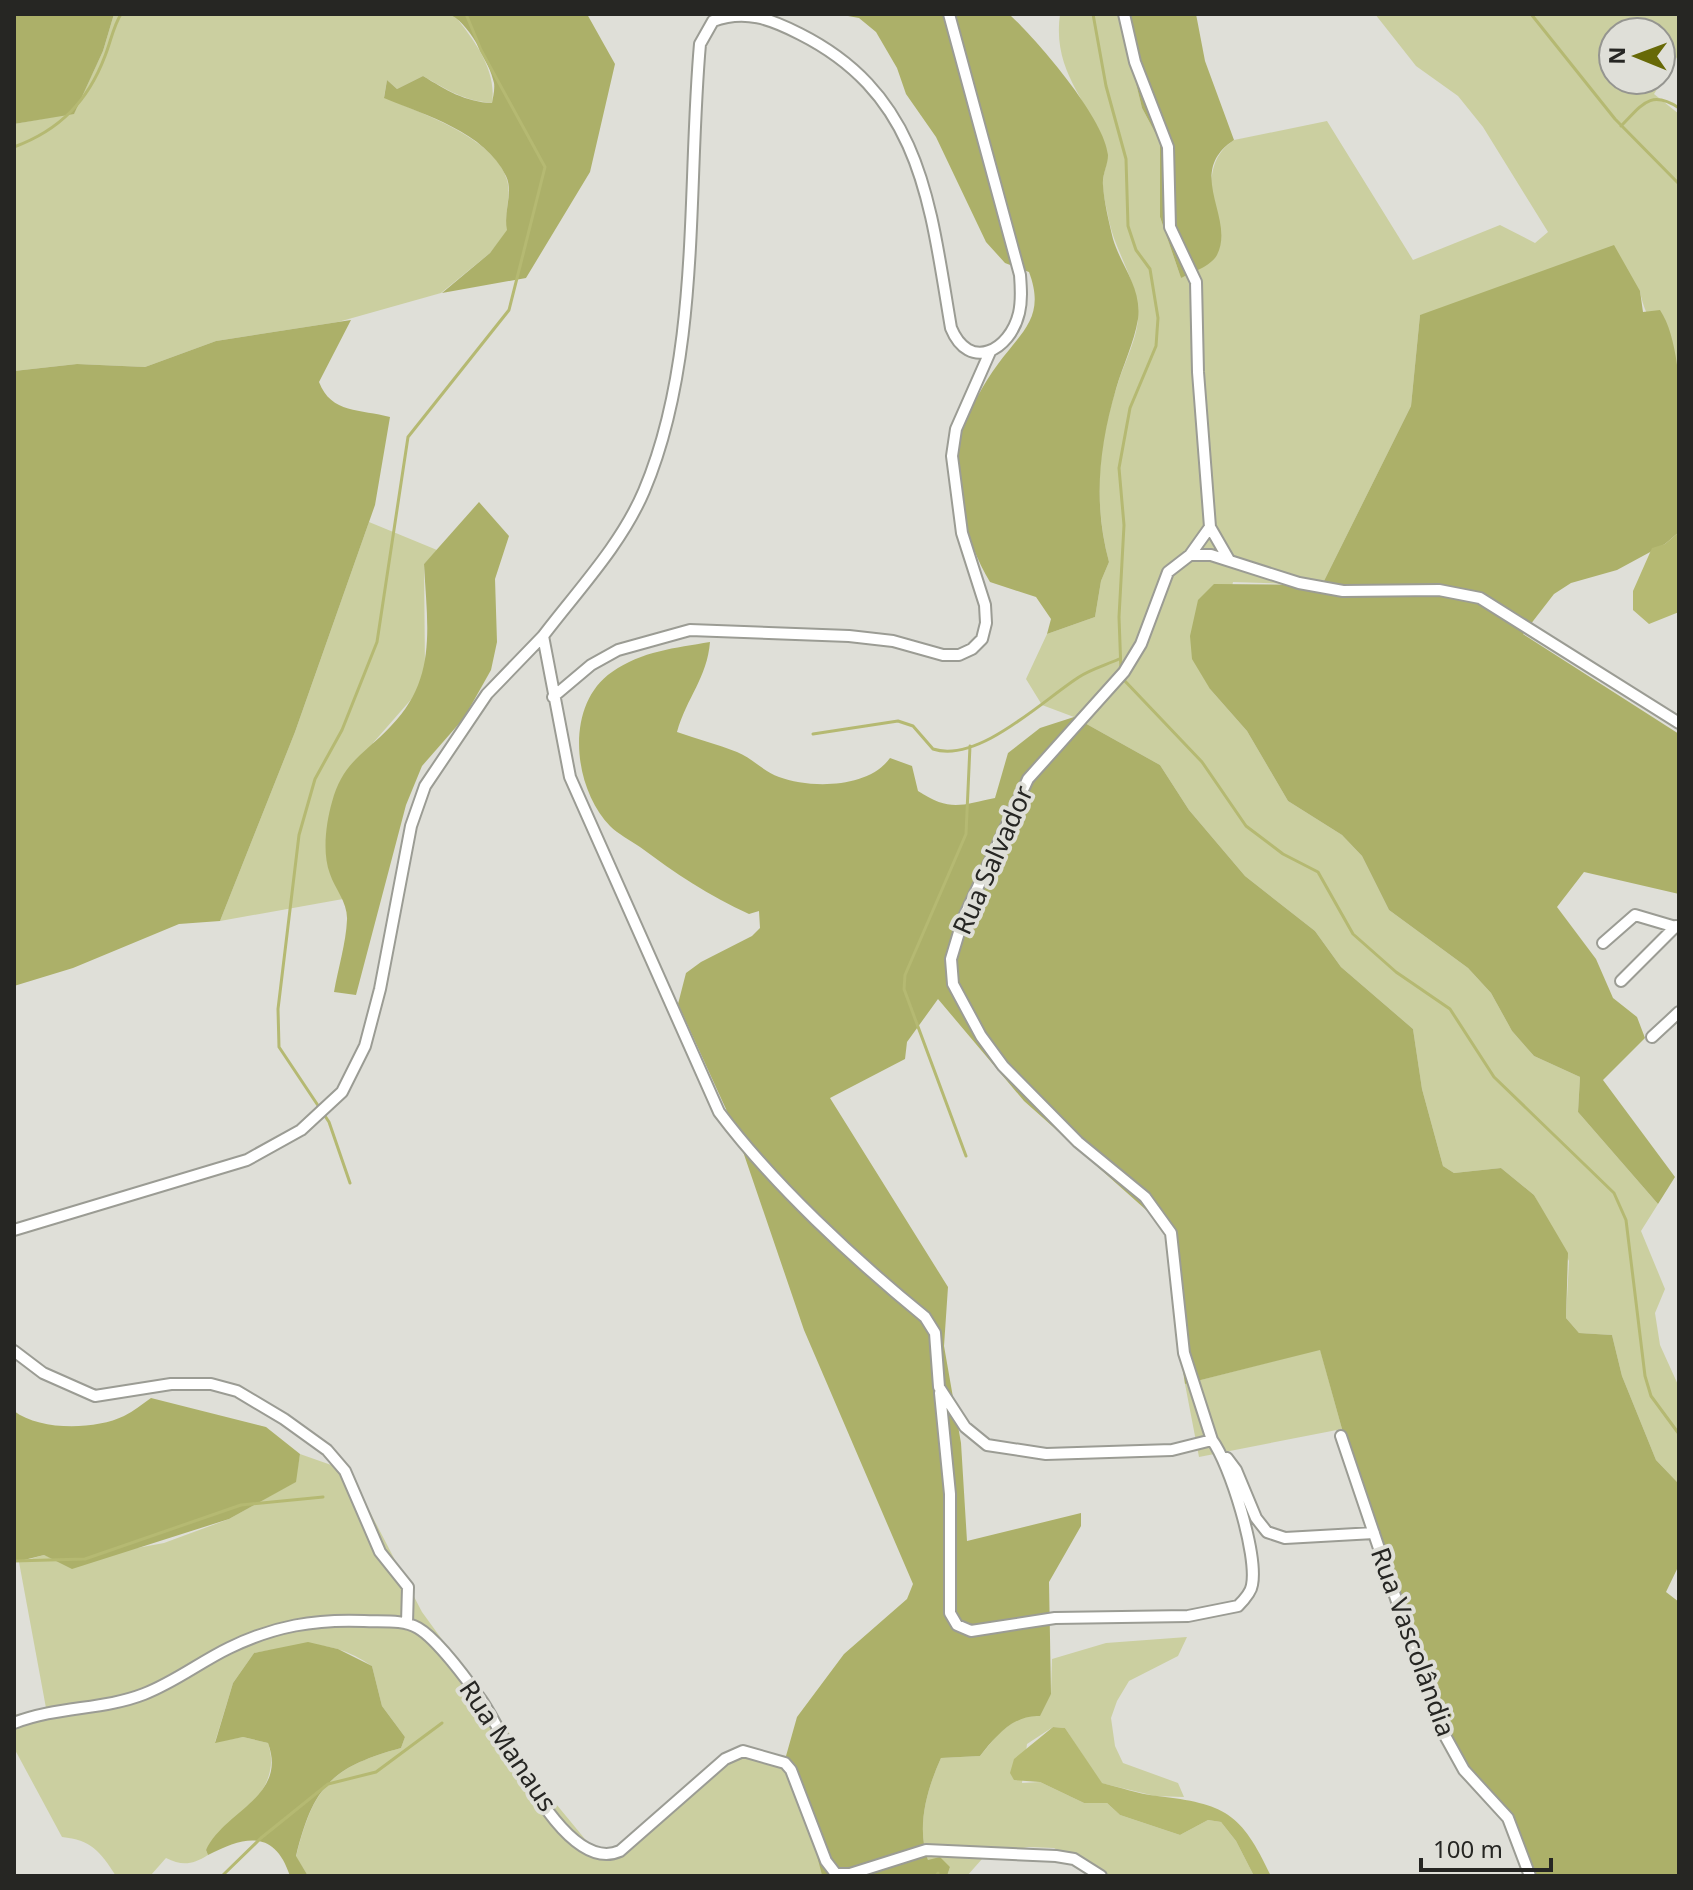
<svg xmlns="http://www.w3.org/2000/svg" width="1693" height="1890" font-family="'Noto Sans',sans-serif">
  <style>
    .green { fill: #cbcfa0; fill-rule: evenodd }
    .forest { fill: #acb069 }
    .water { fill: #b5b972 }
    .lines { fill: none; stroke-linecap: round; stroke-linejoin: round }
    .stream { stroke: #b5b972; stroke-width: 3 }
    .street-casing { stroke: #9b9c94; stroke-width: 14 }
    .street { stroke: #fff; stroke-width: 10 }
    .labels { text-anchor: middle; stroke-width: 8; stroke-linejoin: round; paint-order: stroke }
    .street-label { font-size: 26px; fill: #262623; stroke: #dfdfd8 }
  </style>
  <rect width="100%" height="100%" fill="#dfdfd8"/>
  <!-- green -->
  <path class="green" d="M 114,14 L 455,16 C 475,41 497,71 492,103 C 465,101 447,90 423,76 L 397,89 L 387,80 L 384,97 C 420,113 496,138 507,180 C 512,198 503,212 508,230 L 490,253 L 441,293 L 338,322 L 216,341 L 145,367 L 77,364 L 14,371 L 14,124 L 74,113 L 103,51 Z
    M 1060,14 L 1119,14 L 1142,108 L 1160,142 L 1160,217 L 1181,278 L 1220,231 C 1211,199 1202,161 1234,140 L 1327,121 L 1413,260 L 1500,225 L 1535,243 L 1548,232 L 1483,127 L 1458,96 L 1416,66 L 1375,14 L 1679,14 L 1679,54 L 1654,94 L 1679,114 L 1679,378 C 1671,345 1645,324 1640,291 L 1420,315 L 1411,406 L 1322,585 L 1233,582 L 1210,689 L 1247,731 L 1288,801 L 1342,835 L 1362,856 L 1389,910 L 1468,968 L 1491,993 L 1512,1031 L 1534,1056 L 1580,1077 L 1578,1112 L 1658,1204 L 1641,1231 L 1665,1289 L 1655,1313 L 1660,1345 L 1679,1387 L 1679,1484 L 1656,1460 L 1622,1376 L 1612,1335 L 1579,1333 L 1566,1318 L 1569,1261 L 1534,1195 L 1501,1168 L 1454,1173 L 1443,1166 L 1422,1089 L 1413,1029 L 1341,967 L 1315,931 L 1245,876 L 1189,810 L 1160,765 L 1074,717 L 1042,705 L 1026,679 L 1047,634 L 1095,617 L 1101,581 L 1109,562 C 1093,501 1098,442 1118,383 C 1125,361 1139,335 1138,313 C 1136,278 1116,253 1109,221 C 1107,209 1103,196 1103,185 C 1102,173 1110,161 1106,149 C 1088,99 1052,72 1060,14 ZM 1613,32 L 1661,32 L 1661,80 L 1613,80 Z
    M 369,522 L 437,550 L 424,564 L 425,672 L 415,695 L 373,743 L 343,899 L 220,921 L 295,732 Z
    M 1320,1349 L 1342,1429 L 1199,1457 L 1185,1384 Z
    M 300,1454 L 334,1466 L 358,1489 L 422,1612 L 507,1729 L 533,1776 L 594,1850 L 621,1857 L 734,1751 L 786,1756 L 824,1876 L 308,1876 L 296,1857 C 313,1787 331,1767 401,1748 L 405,1737 L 382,1706 L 372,1666 C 327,1636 302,1645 254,1653 L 233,1683 L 215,1742 L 243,1737 L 268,1743 C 284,1790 234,1819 206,1850 L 208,1855 C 192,1865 182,1866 166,1858 L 151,1875 L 116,1876 C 100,1851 91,1840 62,1837 L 14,1748 L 14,1715 L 46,1708 L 19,1562 L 44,1555 L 61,1562 L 164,1543 L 229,1519 L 295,1482 Z
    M 1187,1637 L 1178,1656 L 1129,1681 L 1117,1701 L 1111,1718 L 1115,1746 L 1123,1763 L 1178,1783 L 1184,1797 L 1155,1796 L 1101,1783 L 1065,1728 L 1053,1727 L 1027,1744 L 1022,1783 L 1040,1782 L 1084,1803 L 1107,1803 L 1120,1815 L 1180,1835 L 1208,1820 L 1221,1822 L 1236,1841 L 1254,1876 L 1103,1876 L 1054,1848 L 1029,1847 L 996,1853 L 982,1859 L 967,1876 L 947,1876 L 950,1867 L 928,1860 C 916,1827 927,1789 941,1758 L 980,1756 L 999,1733 L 1051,1694 L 1052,1659 L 1106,1643 Z"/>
  <!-- forest -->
  <path class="forest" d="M 14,14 L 114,14 L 103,51 L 74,114 L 14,124 Z
    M 448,14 L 587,14 L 615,64 L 590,172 L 526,278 L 442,293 L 490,253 L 507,230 C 503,211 514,193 506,176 C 485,132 425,115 384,98 L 387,80 L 397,89 L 423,76 C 446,90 465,102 492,103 C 493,97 495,89 494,83 C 490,64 467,19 448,14 Z
    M 837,14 L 1011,16 C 1038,41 1105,119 1108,155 C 1108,165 1102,175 1103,185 C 1104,202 1109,222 1113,239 C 1121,266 1142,288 1138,319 C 1134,343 1123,365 1116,389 C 1099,447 1093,503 1109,562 L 1101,581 L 1095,617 L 1047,634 L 1051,619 L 1036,597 L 990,582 C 966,542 945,474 962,429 C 971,407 984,383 998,364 C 1022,331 1046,317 1029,272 L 1005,263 L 986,242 L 936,137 L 906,94 L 897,68 L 876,32 L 859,18 Z
    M 1119,14 L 1196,14 L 1205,61 L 1234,140 C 1184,173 1236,217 1217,255 C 1210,267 1192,272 1181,278 L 1160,217 L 1160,142 L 1142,108 Z
    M 1614,245 L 1640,291 L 1643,312 L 1660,310 C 1690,355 1679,476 1679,532 L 1665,544 L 1617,570 L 1571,583 L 1554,594 L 1523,634 L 1679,734 L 1679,894 L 1584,872 L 1557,907 L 1596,959 L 1613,998 L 1637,1017 L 1645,1038 L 1603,1080 L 1675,1177 L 1658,1204 L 1578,1112 L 1580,1077 L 1534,1056 L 1512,1031 L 1491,993 L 1468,968 L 1389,910 L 1362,856 L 1342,835 L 1288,801 L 1247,731 L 1210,689 L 1192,659 L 1190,636 L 1198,600 L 1214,584 L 1322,585 L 1411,406 L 1420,315 Z
    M 351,320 L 319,382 C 331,414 361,409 390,417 L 375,505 L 295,732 L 220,921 L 179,924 L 73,968 L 14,986 L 14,371 L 77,364 L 145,367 L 216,341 Z
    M 479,502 L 509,536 L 495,579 L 497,642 L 491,670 L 464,718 L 422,766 L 406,805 L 356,995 L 334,992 C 338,969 346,943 347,920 C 348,903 335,889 330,874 C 322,853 326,823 332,802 C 343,761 365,754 391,726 C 438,678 427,625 424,564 Z
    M 710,642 C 707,678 687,697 677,732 C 697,739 717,744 737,752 C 752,758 764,772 779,777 C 811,789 869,788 890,758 L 912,766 L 918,791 C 950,812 961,805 995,798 L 1008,753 L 1040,728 L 1074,717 L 1160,765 L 1189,810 L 1245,876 L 1315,931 L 1341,967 L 1413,1029 L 1422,1089 L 1443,1166 L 1454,1173 L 1501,1168 L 1534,1195 L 1568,1253 L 1566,1318 L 1579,1333 L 1612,1335 L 1622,1376 L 1656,1460 L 1679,1484 L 1679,1565 L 1666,1592 L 1679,1602 L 1679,1876 L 1531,1876 L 1512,1818 L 1469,1773 L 1445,1731 L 1342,1429 L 1320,1350 L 1185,1384 L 1172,1299 L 1173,1234 L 1024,1101 L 938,999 L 907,1042 L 905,1059 L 830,1098 L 948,1287 L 944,1346 L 961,1443 L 967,1541 L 1081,1513 L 1081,1526 L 1049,1582 L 1051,1694 L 1040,1716 C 1014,1714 995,1737 980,1756 L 941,1758 C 927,1789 916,1827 928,1860 L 940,1857 L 950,1867 L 947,1876 L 822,1875 L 803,1802 L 786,1756 L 797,1717 L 844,1654 L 907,1599 L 913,1584 L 804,1330 L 736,1131 L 678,1004 L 686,973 L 701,962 L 752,936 L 760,928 L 759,911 L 749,914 C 709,896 675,873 640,847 C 630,840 618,834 610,826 C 573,788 564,705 612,672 C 642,651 675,648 710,642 Z
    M 151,1398 L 266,1427 L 300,1454 L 296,1482 L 229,1519 L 72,1569 L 44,1555 L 16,1562 L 14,1571 L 14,1411 C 40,1431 95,1430 124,1416 C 134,1411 142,1404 151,1398 Z
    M 308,1642 L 338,1649 L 372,1666 L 382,1706 L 405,1737 L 401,1748 C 331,1767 313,1787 296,1856 L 308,1876 L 290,1876 C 275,1830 246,1835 208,1855 L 206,1850 C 224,1811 288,1797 268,1743 L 243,1737 L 215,1743 L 233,1683 L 254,1653 Z"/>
  <!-- water -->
  <path class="water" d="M 1679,532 L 1679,612 L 1649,624 L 1633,610 L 1633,591 L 1652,548 L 1665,544 Z
    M 1053,1727 L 1065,1728 L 1102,1783 C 1119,1787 1138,1794 1157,1796 C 1225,1804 1241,1812 1271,1876 L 1254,1876 L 1236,1841 L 1221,1822 L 1208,1820 L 1180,1835 L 1120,1815 L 1107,1803 L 1084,1803 L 1040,1782 L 1014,1780 L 1010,1773 L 1014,1759 Z"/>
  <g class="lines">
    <!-- stream -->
    <path class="stream" d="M 1093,14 L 1106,86 L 1126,159 L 1128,226 L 1136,250 L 1150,269 L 1158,318 L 1156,346 L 1130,408 L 1119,468 L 1124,525 L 1119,617 L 1121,671
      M 1531,14 L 1615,119 L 1679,184
      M 1621,126 C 1642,105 1650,89 1679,108
      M 14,147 C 60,130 88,101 105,56 C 111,41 113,27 121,14
      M 1123,679 L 1202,762 L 1246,826 L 1283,854 L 1318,872 L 1353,934 L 1396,972 L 1450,1009 L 1494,1077 L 1614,1193 L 1626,1220 L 1645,1376 L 1651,1396 L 1679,1434
      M 813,734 L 898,721 L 913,726 L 933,749 C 978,764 1043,700 1079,677 C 1091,669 1106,665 1119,659
      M 966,1156 L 904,989 L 905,975 L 966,834 L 970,746
      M 350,1183 L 329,1122 L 279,1047 L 278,1009 L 299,835 L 315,779 L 342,730 L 377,642 L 408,437 L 509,310 L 545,167 L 481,50 L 466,14
      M 14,1561 L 85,1559 L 241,1505 L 323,1497
      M 222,1876 L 261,1838 L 328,1784 L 376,1772 L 442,1723
      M 936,1876 L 938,1873"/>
    <!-- street casing -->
    <g class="street-casing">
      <path id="street" d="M 949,14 L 1020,275 C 1021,288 1022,300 1019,313 C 1010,351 969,372 951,328 C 930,206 923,96 800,34 C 771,19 745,9 713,21 L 700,44 C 687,189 701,356 644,491 C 621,545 578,590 543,636 L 570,777 L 719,1112 C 773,1184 855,1260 925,1317 L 935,1333 L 939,1387 L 965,1427 L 987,1445 L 1046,1454 L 1172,1450 L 1212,1440 L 1184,1353 L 1171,1233 L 1145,1197 L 1078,1142 L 1003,1066 L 981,1036 L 953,984 L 951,959 L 963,919 L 1028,779 L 1124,672 L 1141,644 L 1168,572 L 1190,555 L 1211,555 L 1299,583 L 1343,591 L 1439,590 L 1480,598 L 1679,723
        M 1124,14 L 1135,62 L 1168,147 L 1170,227 L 1196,282 L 1198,372 L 1210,527 L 1229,560
        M 1190,555 L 1210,527
        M 553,697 L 591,665 L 618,650 L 690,630 L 849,636 L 893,641 L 943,655 L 959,655 L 972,649 L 982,639 L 986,623 L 985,605 L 962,533 L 952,456 L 956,429 L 990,352
        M 1603,943 L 1635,915 L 1679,928
        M 1621,981 L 1676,926
        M 1652,1037 L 1679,1012
        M 14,1230 L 247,1160 L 301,1130 L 342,1092 L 365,1046 L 380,989 L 411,826 L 425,786 L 487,694 L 543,636
        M 14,1351 L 43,1373 L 95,1396 L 171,1384 L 211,1384 L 237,1391 L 284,1419 L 327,1450 L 345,1471 L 380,1552 L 408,1587 L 407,1623
        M 940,1393 L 950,1494 L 950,1613 L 957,1625 L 971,1631 L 1055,1618 L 1188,1616 L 1238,1606 C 1243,1601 1251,1593 1252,1585 C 1258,1555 1230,1464 1212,1440
        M 1341,1436 L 1438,1723 L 1464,1770 L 1508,1818 L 1530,1876
        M 1227,1458 L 1236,1470 L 1256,1518 L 1267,1532 L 1285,1538 L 1374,1533
        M 14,1723 C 58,1706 103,1710 144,1694 C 175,1682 200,1662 229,1648 C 274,1626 315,1619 364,1621 C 381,1622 403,1619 418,1628 C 437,1639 468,1681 482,1701 C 506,1736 564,1876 620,1851 L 725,1759 L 743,1751 L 785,1763 L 791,1770 L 826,1861 L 836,1874 L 850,1874 L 926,1850 L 1056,1856 L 1074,1859 L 1101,1876"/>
    </g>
    <!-- street -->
    <use href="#street" class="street"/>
  </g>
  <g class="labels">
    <!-- street labels -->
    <g class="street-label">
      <text transform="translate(993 860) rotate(-66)" y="9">Rua Salvador</text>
      <text transform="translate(1413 1642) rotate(70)" y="9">Rua Vascolândia</text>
      <text transform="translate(508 1746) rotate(56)" y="9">Rua Manaus</text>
    </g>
  </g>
  <!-- border -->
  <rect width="1693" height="1890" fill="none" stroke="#262623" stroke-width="32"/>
  <!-- north arrow -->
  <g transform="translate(1637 56) rotate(271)"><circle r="38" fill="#dfdfd8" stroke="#959590" stroke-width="2"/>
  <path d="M0-6L14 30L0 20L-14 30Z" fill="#676907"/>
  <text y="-12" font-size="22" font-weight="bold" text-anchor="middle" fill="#262623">N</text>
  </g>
  <!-- scale -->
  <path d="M1421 1858v12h130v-12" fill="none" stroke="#262623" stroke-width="4"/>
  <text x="1433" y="1858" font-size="24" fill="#262623" stroke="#dfdfd8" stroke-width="6" paint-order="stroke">100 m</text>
</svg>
